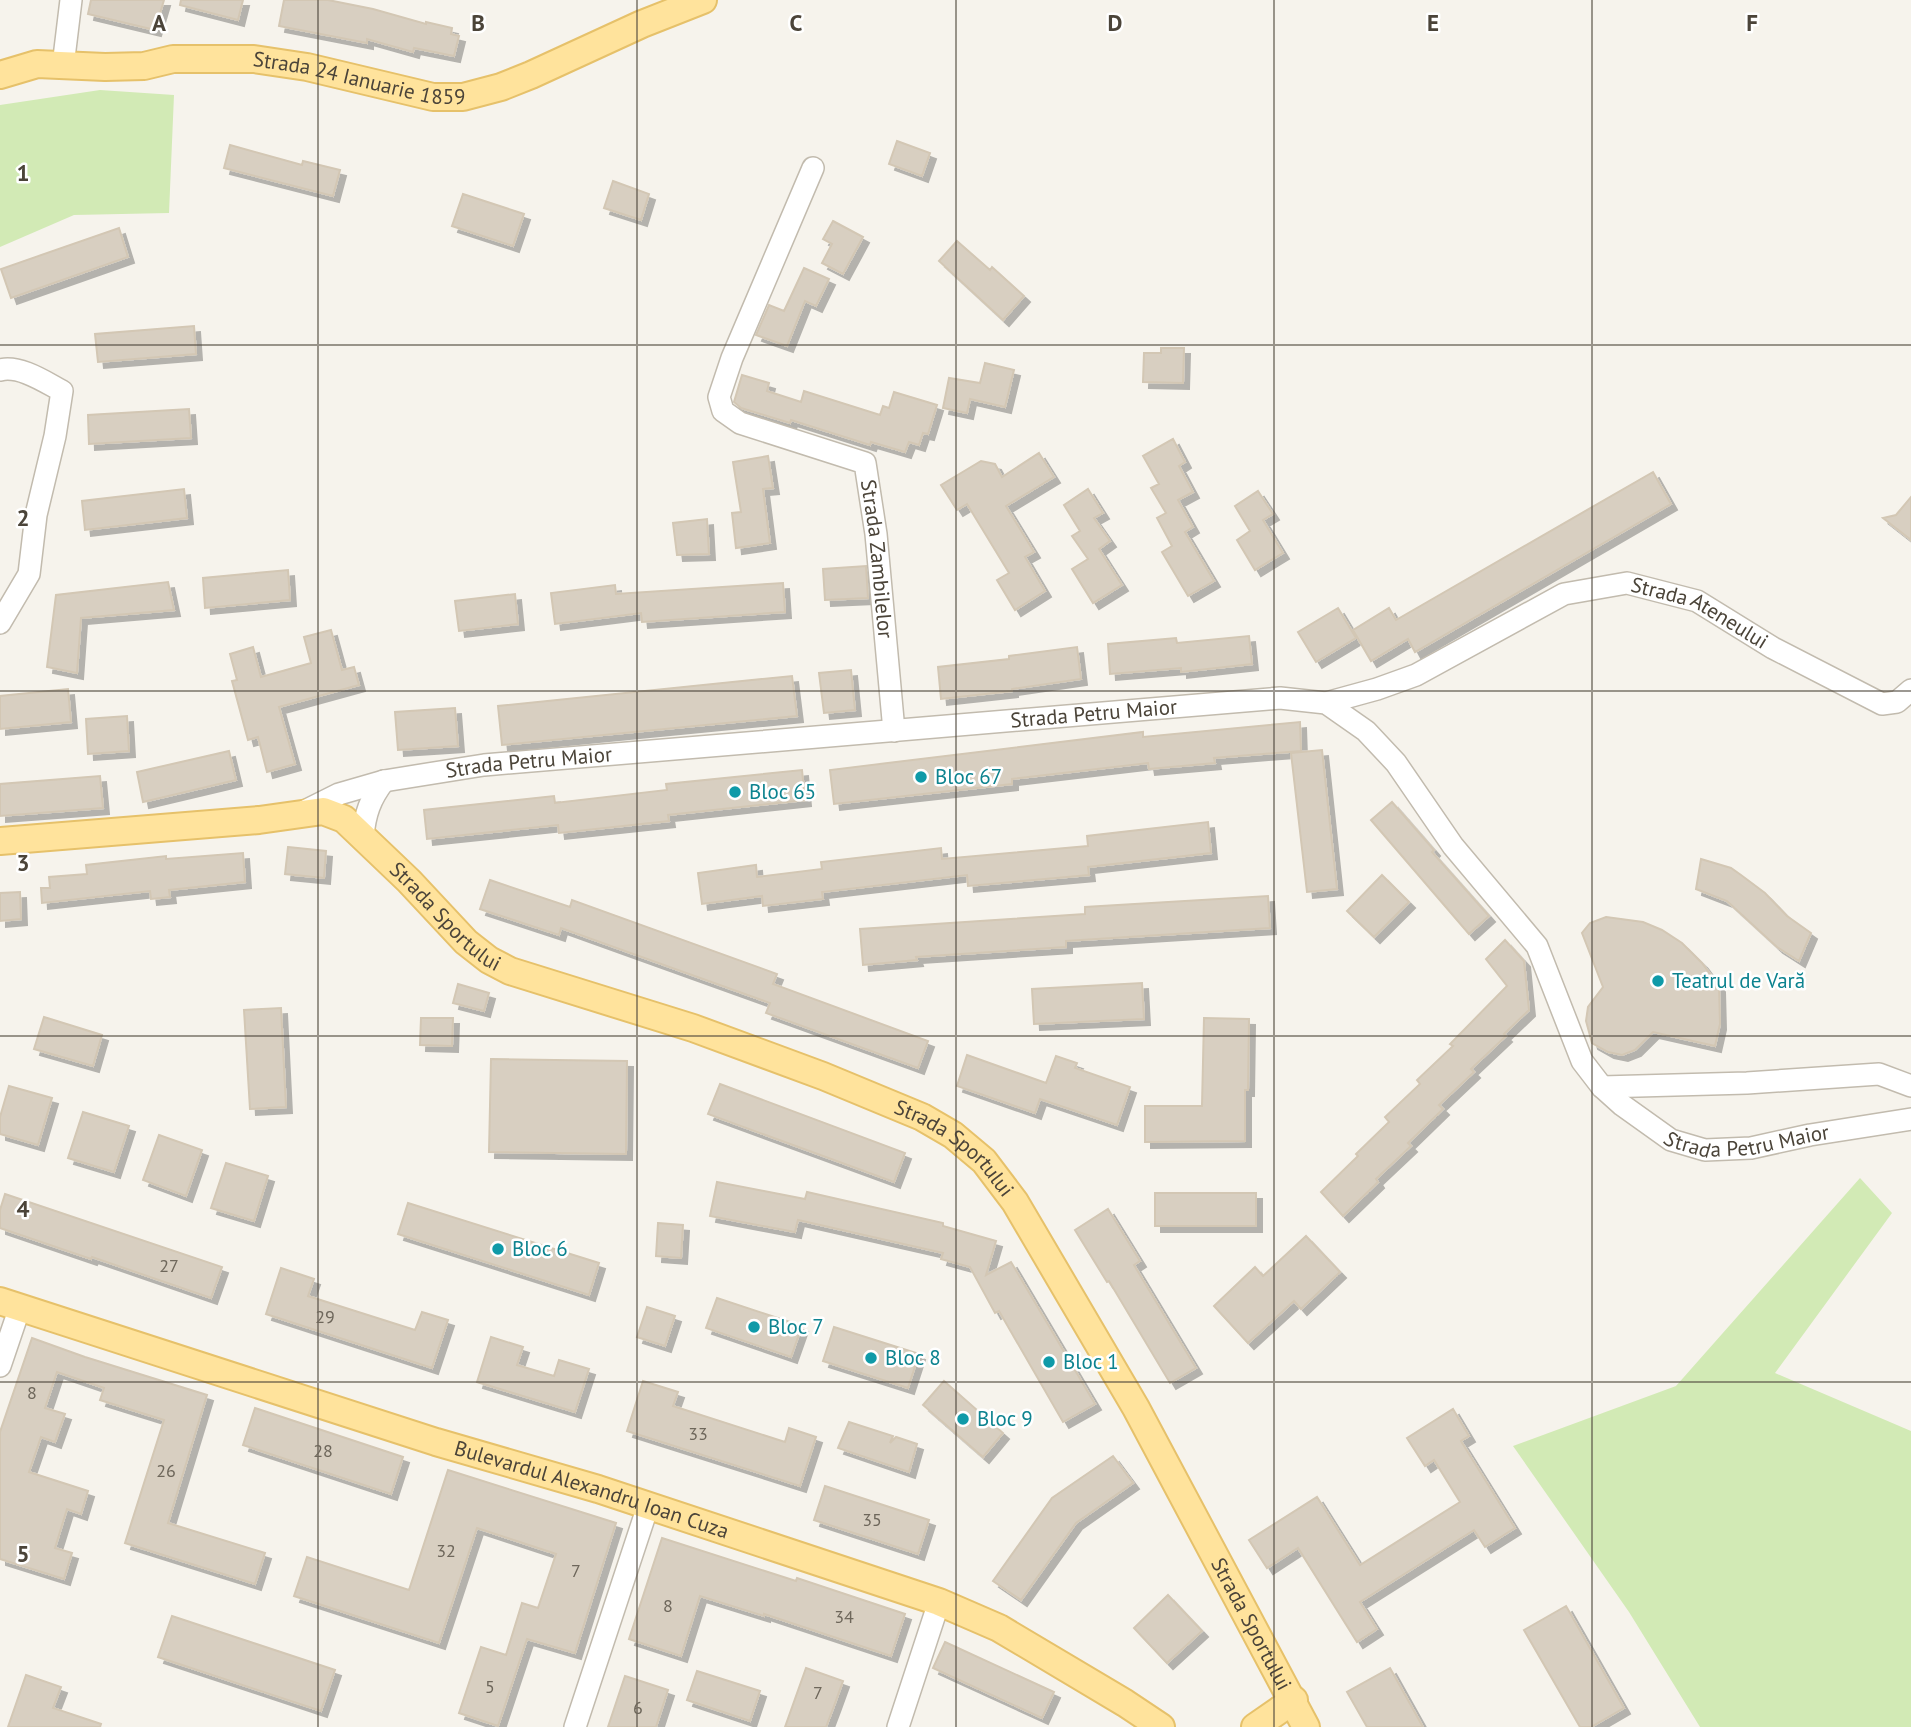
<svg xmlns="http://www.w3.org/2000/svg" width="1911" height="1727" font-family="'PT Sans',sans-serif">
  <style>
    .green { fill: #d2eab5 }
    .building { fill: #d8cfc1; stroke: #d3c7b4; stroke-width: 2; filter: url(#shadow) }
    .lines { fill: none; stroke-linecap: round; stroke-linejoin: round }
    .minor-casing { stroke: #c2bbae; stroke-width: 24 }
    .major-casing { stroke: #e6c16a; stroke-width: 30 }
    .minor { stroke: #fff; stroke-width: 21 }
    .major { stroke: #ffe39c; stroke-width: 26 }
    .grid { fill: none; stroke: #4b4439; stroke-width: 2; stroke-opacity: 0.55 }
    .culture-dot { fill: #0f9aa8; stroke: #fff; stroke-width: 2.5 }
    .labels { text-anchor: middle; stroke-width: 5; stroke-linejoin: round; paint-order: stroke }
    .number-label { font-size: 18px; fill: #6e675b }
    .street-label { font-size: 21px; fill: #4b4439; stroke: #fff }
    .culture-label { font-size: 21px; fill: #0d838f; stroke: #fff; text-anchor: start }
    .grid-label { font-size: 23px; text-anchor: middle; font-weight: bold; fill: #4b4439; stroke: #fff; stroke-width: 5; stroke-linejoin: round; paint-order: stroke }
  </style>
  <defs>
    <filter id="shadow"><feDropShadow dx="6" dy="6" stdDeviation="0" flood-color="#0004"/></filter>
  </defs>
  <rect width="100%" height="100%" fill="#f6f3ec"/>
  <!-- green -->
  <path class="green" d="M 100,90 L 174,95 L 169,213 L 74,215 L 0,247 L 0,105 Z
    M 1860,1178 L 1892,1213 L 1775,1373 L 1911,1431 L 1911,1727 L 1700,1727 L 1629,1612 L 1513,1446 L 1676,1386 Z"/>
  <!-- building -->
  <path class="building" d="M 91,0 L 164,0 L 155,30 L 88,14 Z
    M 181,0 L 243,0 L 238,20 L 180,5 Z
    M 284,0 L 328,0 L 373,9 L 426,24 L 426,22 L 452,28 L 451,34 L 459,36 L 454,56 L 414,48 L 413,52 L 367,39 L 367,43 L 279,26 Z
    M 897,141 L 930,153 L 922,176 L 889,164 Z
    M 230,145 L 302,165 L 303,161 L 340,170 L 333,196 L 224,168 Z
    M 613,181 L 649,194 L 641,220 L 604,208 Z
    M 463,194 L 524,214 L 513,246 L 452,226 Z
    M 833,221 L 863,237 L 843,274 L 822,263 L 832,244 L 823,239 Z
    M 119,228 L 128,257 L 11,298 L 1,269 Z
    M 957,241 L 990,270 L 992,267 L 1024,296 L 1003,320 L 939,261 Z
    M 804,268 L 829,279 L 816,306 L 805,301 L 787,346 L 756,335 L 769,305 L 784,311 Z
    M 194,326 L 196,354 L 98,362 L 95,334 Z
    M 1161,348 L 1184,348 L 1183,383 L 1143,382 L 1144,353 L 1161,353 Z
    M 985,363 L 1014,370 L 1005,407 L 970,399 L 967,413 L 943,408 L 949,378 L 980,383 Z
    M 742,375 L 769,383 L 767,391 L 801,402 L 804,391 L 880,415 L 883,406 L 889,408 L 894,392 L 937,405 L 928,434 L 923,433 L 919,445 L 909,442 L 905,452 L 871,442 L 870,445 L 791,420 L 790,423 L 741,408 L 734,402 Z
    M 189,409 L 191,438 L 89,444 L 88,415 Z
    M 1173,439 L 1185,462 L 1179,466 L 1193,492 L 1178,500 L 1193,527 L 1185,532 L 1214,581 L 1188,596 L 1162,552 L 1172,546 L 1157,518 L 1166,513 L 1151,488 L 1159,484 L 1143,456 Z
    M 1039,453 L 1054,477 L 1006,506 L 1034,552 L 1025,557 L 1045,591 L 1015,610 L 997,580 L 1009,573 L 967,504 L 957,510 L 941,485 L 981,461 L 995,464 L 1002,477 Z
    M 768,456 L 773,488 L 763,489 L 770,543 L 736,548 L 732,513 L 741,512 L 733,462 Z
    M 1653,472 L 1671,504 L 1415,652 L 1408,639 L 1371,661 L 1353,630 L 1389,608 L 1396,620 Z
    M 184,489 L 187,518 L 85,530 L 82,501 Z
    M 1088,489 L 1103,513 L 1094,518 L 1110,541 L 1099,549 L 1122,585 L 1093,603 L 1072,569 L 1088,559 L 1072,536 L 1080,531 L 1064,505 Z
    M 1258,491 L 1273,514 L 1263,520 L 1283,553 L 1255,570 L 1237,540 L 1250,531 L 1235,506 Z
    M 1911,497 L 1911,540 L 1883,518 L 1896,515 Z
    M 707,519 L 709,554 L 677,555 L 673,523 Z
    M 866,566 L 868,598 L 825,600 L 823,569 Z
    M 288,570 L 290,600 L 205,608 L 203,578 Z
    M 168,582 L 174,610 L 81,618 L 77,673 L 47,667 L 56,595 Z
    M 783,583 L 785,612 L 642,622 L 641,613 L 555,624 L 551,593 L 615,585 L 616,594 Z
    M 515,594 L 518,624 L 459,631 L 455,601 Z
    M 1338,608 L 1356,638 L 1316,662 L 1298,632 Z
    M 331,630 L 342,670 L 354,667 L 359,685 L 279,707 L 295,764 L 267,772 L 258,737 L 248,740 L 232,681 L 237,680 L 230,654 L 253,647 L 261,677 L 311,663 L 304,637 Z
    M 1249,636 L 1252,664 L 1181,672 L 1181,668 L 1110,674 L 1108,644 L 1176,638 L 1177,643 Z
    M 1077,647 L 1081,679 L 1012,689 L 1012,691 L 941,699 L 938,667 L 1009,659 L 1009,656 Z
    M 851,670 L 855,710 L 824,713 L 819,673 Z
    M 792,676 L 797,716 L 502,745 L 498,706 Z
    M 68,689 L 71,722 L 0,729 L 0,696 Z
    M 455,708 L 458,746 L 398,750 L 395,712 Z
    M 127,716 L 129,751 L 88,754 L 86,719 Z
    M 1300,722 L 1301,751 L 1214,758 L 1215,763 L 1149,769 L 1148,763 L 1012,779 L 1012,784 L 834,804 L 830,770 L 1143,732 L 1143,737 Z
    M 1322,750 L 1337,889 L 1307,892 L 1291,753 Z
    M 229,751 L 236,780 L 143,802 L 137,772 Z
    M 802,770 L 805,800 L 668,815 L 669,821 L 559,833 L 558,825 L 427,839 L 424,810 L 554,796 L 555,803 L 667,790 L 666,784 Z
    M 100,776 L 103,808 L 0,816 L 0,784 Z
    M 1392,802 L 1434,850 L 1432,852 L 1489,916 L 1469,934 L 1371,820 Z
    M 1208,822 L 1211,853 L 1088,867 L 1089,875 L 968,886 L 967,875 L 822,892 L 823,899 L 763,906 L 762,896 L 702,904 L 698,873 L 756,865 L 757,877 L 822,869 L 821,862 L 941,848 L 942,859 L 1088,846 L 1087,836 Z
    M 288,847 L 326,851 L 324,878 L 285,874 Z
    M 243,853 L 245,882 L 169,890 L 170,897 L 151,899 L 150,891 L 42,903 L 41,888 L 50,888 L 49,877 L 87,874 L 86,865 L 166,856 L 166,859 Z
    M 1701,859 L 1731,868 L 1741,875 L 1765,893 L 1787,916 L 1811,933 L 1799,961 L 1777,947 L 1727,901 L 1696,889 Z
    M 1382,875 L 1409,902 L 1374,937 L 1347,911 Z
    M 490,880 L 570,907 L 572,900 L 777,974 L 773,984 L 928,1041 L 918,1068 L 766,1013 L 770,1003 L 561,928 L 559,935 L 480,909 Z
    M 20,892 L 21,919 L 0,921 L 0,893 Z
    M 1268,896 L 1270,928 L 1066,941 L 1066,947 L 916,957 L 917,960 L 863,965 L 860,929 L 1085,914 L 1085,907 Z
    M 1606,917 L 1643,922 L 1662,930 L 1682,943 L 1702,963 L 1719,986 L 1720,1024 L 1715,1046 L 1653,1032 L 1635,1050 L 1622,1055 L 1608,1052 L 1592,1043 L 1586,1021 L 1588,1007 L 1603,987 L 1582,933 L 1590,923 Z
    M 1505,940 L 1524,961 L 1529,1010 L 1504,1034 L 1506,1036 L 1471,1069 L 1474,1072 L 1439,1105 L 1443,1109 L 1408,1143 L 1411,1146 L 1376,1179 L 1378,1182 L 1343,1216 L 1321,1192 L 1358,1156 L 1356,1154 L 1389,1122 L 1385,1117 L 1420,1084 L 1417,1080 L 1453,1046 L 1450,1044 L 1507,986 L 1486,959 Z
    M 1142,983 L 1144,1019 L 1034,1024 L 1032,989 Z
    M 458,984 L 489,993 L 484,1011 L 453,1003 Z
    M 281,1008 L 286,1107 L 250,1109 L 244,1010 Z
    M 44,1017 L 102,1035 L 93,1066 L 34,1049 Z
    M 421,1018 L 453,1018 L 452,1046 L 420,1045 Z
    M 1204,1018 L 1249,1019 L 1248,1090 L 1245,1090 L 1245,1141 L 1145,1142 L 1145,1106 L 1202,1106 Z
    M 967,1055 L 1046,1083 L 1056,1056 L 1077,1063 L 1075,1068 L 1130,1087 L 1117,1125 L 1040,1099 L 1035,1113 L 957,1086 Z
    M 491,1059 L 627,1061 L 626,1154 L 489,1152 Z
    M 720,1084 L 905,1153 L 894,1182 L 708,1114 Z
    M 9,1086 L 52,1098 L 38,1145 L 0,1134 L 0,1117 Z
    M 83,1112 L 129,1126 L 114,1172 L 68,1158 Z
    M 159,1135 L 202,1150 L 186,1196 L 143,1180 Z
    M 226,1163 L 268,1176 L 254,1221 L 211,1208 Z
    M 717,1182 L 805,1199 L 807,1192 L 943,1223 L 943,1226 L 996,1241 L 986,1275 L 1011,1262 L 1095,1404 L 1063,1422 L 999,1311 L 995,1313 L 970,1267 L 941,1259 L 943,1253 L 798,1220 L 795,1232 L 710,1216 Z
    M 1155,1193 L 1256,1193 L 1256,1226 L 1155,1226 Z
    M 5,1194 L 222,1267 L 211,1298 L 92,1257 L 91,1259 L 0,1228 L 0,1210 Z
    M 408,1203 L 599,1263 L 589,1295 L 398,1234 Z
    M 1108,1209 L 1140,1261 L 1134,1265 L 1196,1368 L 1170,1383 L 1109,1281 L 1107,1282 L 1075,1230 Z
    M 658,1223 L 683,1225 L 681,1258 L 656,1256 Z
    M 1306,1236 L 1340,1272 L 1301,1309 L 1294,1301 L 1248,1343 L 1214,1306 L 1255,1267 L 1263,1276 Z
    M 281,1268 L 314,1279 L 308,1296 L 415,1330 L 422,1312 L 448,1320 L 432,1368 L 266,1314 Z
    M 717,1298 L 802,1326 L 791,1357 L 706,1328 Z
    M 647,1307 L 675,1316 L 665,1346 L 637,1337 Z
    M 834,1327 L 919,1354 L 908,1388 L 823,1361 Z
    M 491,1337 L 523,1347 L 517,1365 L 554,1376 L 559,1360 L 589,1369 L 575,1412 L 477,1382 Z
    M 32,1338 L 85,1357 L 207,1395 L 168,1523 L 265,1553 L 255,1584 L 125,1543 L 164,1420 L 100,1400 L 104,1388 L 57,1372 L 45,1408 L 65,1414 L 55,1442 L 41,1437 L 29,1472 L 88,1491 L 81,1514 L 67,1509 L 55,1548 L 72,1553 L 64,1579 L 0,1559 L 0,1432 Z
    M 643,1381 L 678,1392 L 673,1406 L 785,1442 L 789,1428 L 816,1437 L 800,1486 L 627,1431 Z
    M 944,1381 L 1003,1433 L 983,1457 L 923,1405 Z
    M 255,1408 L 403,1457 L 391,1494 L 243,1445 Z
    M 1453,1409 L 1469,1436 L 1461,1441 L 1515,1528 L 1485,1547 L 1474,1530 L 1360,1602 L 1377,1629 L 1357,1642 L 1298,1548 L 1267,1568 L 1249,1540 L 1317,1497 L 1360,1565 L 1460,1502 L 1434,1460 L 1425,1466 L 1407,1438 Z
    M 849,1422 L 893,1436 L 890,1443 L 896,1437 L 917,1444 L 909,1472 L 838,1448 Z
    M 1113,1456 L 1133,1483 L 1076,1523 L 1021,1600 L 993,1581 L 1052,1498 Z
    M 448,1470 L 616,1523 L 575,1653 L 527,1639 L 498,1726 L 459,1713 L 481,1647 L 506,1655 L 522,1603 L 538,1608 L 556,1554 L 477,1528 L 439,1643 L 294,1596 L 307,1557 L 409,1590 Z
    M 825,1486 L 929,1520 L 918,1554 L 814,1520 Z
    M 662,1538 L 796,1581 L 797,1578 L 905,1614 L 891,1656 L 764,1614 L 764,1616 L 700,1596 L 681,1656 L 629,1639 Z
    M 1168,1595 L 1202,1631 L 1167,1663 L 1134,1628 Z
    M 1566,1606 L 1624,1708 L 1591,1727 L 1580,1727 L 1524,1630 Z
    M 172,1616 L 335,1670 L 321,1711 L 158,1657 Z
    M 945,1642 L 1054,1692 L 1042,1718 L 933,1668 Z
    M 806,1668 L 843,1681 L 834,1706 L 826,1727 L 785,1727 Z
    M 1390,1668 L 1423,1727 L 1367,1727 L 1347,1692 Z
    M 697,1671 L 760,1691 L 750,1721 L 687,1700 Z
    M 26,1675 L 61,1687 L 53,1708 L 101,1724 L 100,1727 L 8,1727 Z
    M 625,1676 L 668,1690 L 656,1727 L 608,1727 Z"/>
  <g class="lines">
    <!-- minor casing -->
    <g class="minor-casing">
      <g id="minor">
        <path d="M 63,66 L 71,0"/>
        <path id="s1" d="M 813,168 L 732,358 L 719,397 L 723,411 L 740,423 L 865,463 L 876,534 L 894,731"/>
        <path d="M 0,370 C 20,365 45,382 62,391 L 55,436 L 36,515 L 29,574 L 0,623"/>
        <path id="s2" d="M 1326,703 L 1377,689 L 1416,675 L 1564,594 L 1627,583 L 1697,601 L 1773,648 L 1882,704 L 1897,702 L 1911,690"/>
        <path id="s3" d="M 305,811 L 339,794 L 384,781 L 484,765 L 1280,698 L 1326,703 L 1366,731 L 1396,763 L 1453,846 L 1537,946 L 1582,1061 L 1602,1087 L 1622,1105 L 1671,1140 L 1705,1150 L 1751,1148 L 1810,1135 L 1911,1119"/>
        <path d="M 363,836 C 365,814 370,799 384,781"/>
        <path d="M 1602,1087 L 1747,1083 L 1879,1074 L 1911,1086"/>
        <path d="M 0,1366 L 20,1307"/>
        <path d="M 575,1727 L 648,1506"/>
        <path d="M 898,1727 L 939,1602"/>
      </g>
    </g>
    <!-- major casing -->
    <g class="major-casing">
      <g id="major">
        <path id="s4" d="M 0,75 L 37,64 L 105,67 L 144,66 L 173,59 L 254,59 L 307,67 L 433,97 L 463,97 L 501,87 L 531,75 L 642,24 L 703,0"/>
        <path id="s5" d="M 0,841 L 259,820 L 323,811 L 344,819 L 409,881 L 466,942 L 489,960 L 510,971 L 693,1028 L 823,1076 L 922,1117 L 953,1135 L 984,1161 L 1015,1202 L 1136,1408 L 1306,1727"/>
        <path id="s6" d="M 0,1301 L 436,1442 L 598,1489 L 939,1602 L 999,1628 L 1125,1703 L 1161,1727"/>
        <path d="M 1255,1727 L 1294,1700"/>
      </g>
    </g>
    <!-- minor -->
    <use href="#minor" class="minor"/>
    <!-- major -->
    <use href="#major" class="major"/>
  </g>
  <!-- grid -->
  <path class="grid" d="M 318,0 L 318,1727M 637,0 L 637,1727M 956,0 L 956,1727M 1274,0 L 1274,1727M 1592,0 L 1592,1727M 0,345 L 1911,345M 0,691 L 1911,691M 0,1036 L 1911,1036M 0,1382 L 1911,1382"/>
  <!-- markers -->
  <g class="culture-dot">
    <circle cx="921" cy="777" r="7"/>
    <circle cx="735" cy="792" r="7"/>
    <circle cx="1658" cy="981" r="7"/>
    <circle cx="498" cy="1249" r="7"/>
    <circle cx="754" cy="1327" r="7"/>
    <circle cx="871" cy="1358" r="7"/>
    <circle cx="1049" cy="1362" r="7"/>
    <circle cx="963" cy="1419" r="7"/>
  </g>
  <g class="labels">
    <!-- number labels -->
    <g class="number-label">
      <text x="169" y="1272">27</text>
      <text x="325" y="1323">29</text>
      <text x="32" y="1399">8</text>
      <text x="698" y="1440">33</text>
      <text x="323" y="1457">28</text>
      <text x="166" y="1477">26</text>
      <text x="872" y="1526">35</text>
      <text x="446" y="1557">32</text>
      <text x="576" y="1577">7</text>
      <text x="668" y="1612">8</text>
      <text x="844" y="1623">34</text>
      <text x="490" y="1693">5</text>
      <text x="818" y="1699">7</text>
      <text x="638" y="1714">6</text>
    </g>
    <!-- street labels -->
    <g class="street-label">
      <text dy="7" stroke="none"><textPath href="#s4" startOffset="364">Strada 24 Ianuarie 1859</textPath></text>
      <text dy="7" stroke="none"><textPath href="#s1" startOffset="511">Strada Zambilelor</textPath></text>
      <text dy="7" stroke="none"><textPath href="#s2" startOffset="406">Strada Ateneului</textPath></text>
      <text dy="7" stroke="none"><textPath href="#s3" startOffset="798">Strada Petru Maior</textPath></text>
      <text dy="7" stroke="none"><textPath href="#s3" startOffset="231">Strada Petru Maior</textPath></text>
      <text dy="7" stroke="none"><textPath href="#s5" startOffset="488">Strada Sportului</textPath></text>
      <text dy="7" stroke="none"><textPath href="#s3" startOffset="1676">Strada Petru Maior</textPath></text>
      <text dy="7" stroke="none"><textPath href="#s5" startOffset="1055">Strada Sportului</textPath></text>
      <text dy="7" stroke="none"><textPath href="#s6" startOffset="621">Bulevardul Alexandru Ioan Cuza</textPath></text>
      <text dy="7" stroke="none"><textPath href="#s5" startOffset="1622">Strada Sportului</textPath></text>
    </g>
    <!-- culture labels -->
    <g class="culture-label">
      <text x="935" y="784">Bloc 67</text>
      <text x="749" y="799">Bloc 65</text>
      <text x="1672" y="988">Teatrul de Vară</text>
      <text x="512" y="1256">Bloc 6</text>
      <text x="768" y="1334">Bloc 7</text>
      <text x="885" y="1365">Bloc 8</text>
      <text x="1063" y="1369">Bloc 1</text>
      <text x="977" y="1426">Bloc 9</text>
    </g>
  </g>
  <g class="grid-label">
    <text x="159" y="31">A</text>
    <text x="478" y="31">B</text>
    <text x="796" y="31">C</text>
    <text x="1115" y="31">D</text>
    <text x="1433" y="31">E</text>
    <text x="1752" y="31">F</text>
    <text x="23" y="181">1</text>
    <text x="23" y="526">2</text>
    <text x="23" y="871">3</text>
    <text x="23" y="1217">4</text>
    <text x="23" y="1562">5</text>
  </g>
</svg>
